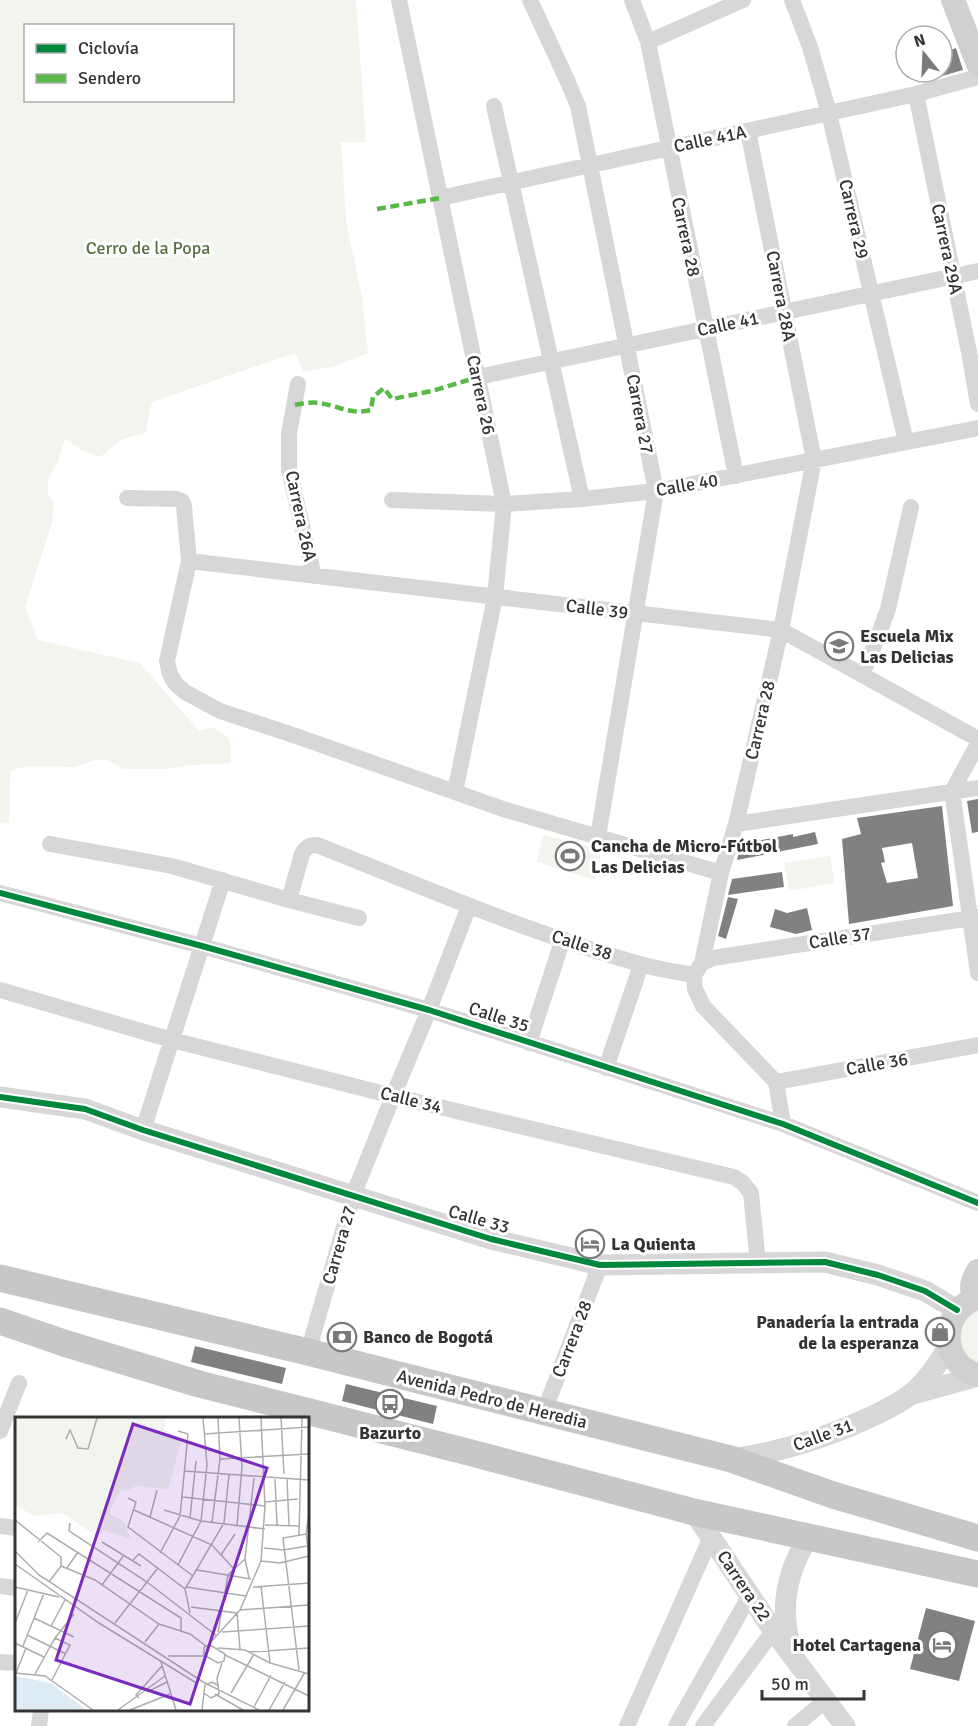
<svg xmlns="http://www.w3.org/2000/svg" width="978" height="1726" font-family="Signika,sans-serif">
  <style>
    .green { fill: #f1f5ed; fill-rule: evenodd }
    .building { fill: #818181; fill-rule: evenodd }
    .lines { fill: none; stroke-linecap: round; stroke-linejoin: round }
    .minor { stroke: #d7d7d7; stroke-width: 16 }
    .tertiary { stroke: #d7d7d7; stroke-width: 21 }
    .secondary { stroke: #d0d0d0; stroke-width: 24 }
    .trunk { stroke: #c7c7c7; stroke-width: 27 }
    .quiet { stroke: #58b947; stroke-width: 4.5; stroke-dasharray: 9 4.5; stroke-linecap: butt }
    .cycleway-casing { stroke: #fff; stroke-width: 10 }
    .cycleway { stroke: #00873e; stroke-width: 6 }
    .labels { text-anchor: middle; stroke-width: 6; stroke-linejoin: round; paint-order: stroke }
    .street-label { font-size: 18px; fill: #333; stroke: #fff }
    .park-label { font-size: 18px; fill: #56703f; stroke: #fff }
    .poi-label { font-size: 18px; font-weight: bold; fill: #333; stroke: #fff; text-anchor: start }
    .inset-road { fill: none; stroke: #adadad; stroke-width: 1.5 }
    .view { fill: #7b2cbf; fill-opacity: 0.15; stroke: #7b2cbf; stroke-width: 3 }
    .inset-edge { fill: none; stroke: #333; stroke-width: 3 }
  </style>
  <rect width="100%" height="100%" fill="#fff"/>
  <!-- green -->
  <path class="green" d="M 0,0 L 356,0 L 366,142 L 341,142 L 346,221 L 362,297 L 368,353 L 333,367 L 303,371 L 295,353 L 152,402 L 145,433 L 123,439 L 100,457 L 83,451 L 65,439 L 57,464 L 48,480 L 48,495 L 54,503 L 52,523 L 25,607 L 38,640 L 140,663 L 199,731 L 214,727 L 230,739 L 231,763 L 192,765 L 168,769 L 123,769 L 108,760 L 95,760 L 74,767 L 27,766 L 10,771 L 9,824 L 0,823 ZM 26,26 L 232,26 L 232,100 L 26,100 Z
    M 543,835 L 602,849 L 595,880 L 537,862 Z
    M 830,856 L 835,883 L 789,891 L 784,863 Z
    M 978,1309 L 978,1366 L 957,1346 L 961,1320 Z"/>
  <!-- building -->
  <path class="building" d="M 956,48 L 963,70 L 942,76 L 942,53 Z
    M 978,799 L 978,832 L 972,833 L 967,801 Z
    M 942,806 L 953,906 L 849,924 L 842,839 L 861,834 L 857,818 ZM 912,843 L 918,878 L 887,883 L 881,863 L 885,862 L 882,848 Z
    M 815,832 L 818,844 L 737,860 L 741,844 L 793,834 L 793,837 Z
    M 782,872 L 784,887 L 728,895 L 732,879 Z
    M 728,897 L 738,899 L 726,939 L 718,936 Z
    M 807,908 L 812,930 L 796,934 L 770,927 L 775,909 L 787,913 Z
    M 195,1346 L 286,1368 L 282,1384 L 191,1362 Z
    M 346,1384 L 437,1406 L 433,1424 L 342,1401 Z
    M 926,1608 L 975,1621 L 959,1681 L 910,1669 Z"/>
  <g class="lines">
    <!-- minor -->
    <path class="minor" d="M 399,0 L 504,504 L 495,597 L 455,792
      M 530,0 L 567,80 L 578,106 L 656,491 L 598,837
      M 632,0 L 648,42 L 736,476
      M 792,0 L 810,47 L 829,113 L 906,442
      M 648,42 L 743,0
      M 916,94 L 969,352 L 978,404
      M 494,106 L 582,499
      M 440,198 L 916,94 L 978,77
      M 478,377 L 978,271
      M 298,384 L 289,434 L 289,470 L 314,576
      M 127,498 L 176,499 L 182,501 L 184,506 L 189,561 L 167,661 L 170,674 L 175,683 L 185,692 L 220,711 L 296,736 L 503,809 L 721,873
      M 392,500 L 504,504 L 582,499 L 656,491 L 978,428
      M 189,561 L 781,630 L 978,739
      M 862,675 L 877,639 L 888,609 L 911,507
      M 978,744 L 952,791 L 978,973
      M 736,824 L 978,788
      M 50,844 L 172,866 L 289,900 L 359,918
      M 0,893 L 202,946 L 429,1010 L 783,1124 L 978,1203
      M 289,900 L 302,854 C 306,847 309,845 317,845 C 423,887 529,933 640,964 C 657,969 676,972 694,975
      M 702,963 L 713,958 L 978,917
      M 694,975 L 702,963 L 721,873 L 736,824 L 781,630 L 814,460 L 748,131
      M 694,975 L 695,989 L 703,1006 L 776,1082 L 783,1124
      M 0,990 L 172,1040 L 393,1096 L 734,1177 L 743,1183 L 751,1193 L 758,1263
      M 529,1043 L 563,939
      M 606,1068 L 641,965
      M 776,1082 L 978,1045
      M 143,1130 L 223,880
      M 308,1352 L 353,1196 L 393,1096 L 429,1010 L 469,906
      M 544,1412 L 600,1265
      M 0,1431 L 19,1383
      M 0,1526 L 16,1528
      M 0,1586 L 16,1588
      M 0,1662 L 16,1663
      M 39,1726 L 41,1710
      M 627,1726 L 711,1537
      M 676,1726 L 750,1595
      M 703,1726 L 779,1623
      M 795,1726 L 826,1700"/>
    <!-- tertiary -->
    <path class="tertiary" d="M 0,1097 L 85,1109 L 143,1130 L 491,1239 L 600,1265 L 825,1262 L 878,1275 L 925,1291 L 957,1310
      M 910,1395 L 978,1376
      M 731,1459 C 782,1452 829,1437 875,1415 C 887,1409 900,1403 911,1394 C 927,1381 939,1362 950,1344
      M 694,1512 L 773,1630 L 845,1726
      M 792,1650 C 778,1609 787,1571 809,1536"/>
    <!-- secondary -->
    <path class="secondary" d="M 953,0 L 978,64
      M 978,1298 C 938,1310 940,1366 978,1375
      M 974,1299 C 971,1288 971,1282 978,1271"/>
    <!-- trunk -->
    <path class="trunk" d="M 0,1278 L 308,1352 L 731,1459 L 833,1495 L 978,1538
      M 0,1321 L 64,1343 L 199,1384 L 468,1452 L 694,1512 L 978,1574"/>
    <!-- quiet -->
    <path class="quiet" d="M 377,209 L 440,198
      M 295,405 C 303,403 311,402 319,403 C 340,406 349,415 371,410 L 373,397 L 384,388 L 392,399 L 432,391 L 478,377"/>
    <!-- cycleway casing -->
    <g class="cycleway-casing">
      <path id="cycleway" d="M 0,893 L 202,946 L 429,1010 L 783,1124 L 978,1203
        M 0,1097 L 85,1109 L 143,1130 L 491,1239 L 600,1265 L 825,1262 L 878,1275 L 925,1291 L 957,1310"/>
    </g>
    <!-- cycleway -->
    <use href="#cycleway" class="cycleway"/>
  </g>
  <!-- icons -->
  <defs>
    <g id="school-ring" transform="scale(1.5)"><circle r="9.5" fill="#fff" stroke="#7a7a7a" stroke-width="1.5"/><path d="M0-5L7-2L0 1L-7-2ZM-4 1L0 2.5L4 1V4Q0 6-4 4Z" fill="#7a7a7a"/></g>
    <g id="stadium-ring" transform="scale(1.5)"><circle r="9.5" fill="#fff" stroke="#7a7a7a" stroke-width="1.5"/><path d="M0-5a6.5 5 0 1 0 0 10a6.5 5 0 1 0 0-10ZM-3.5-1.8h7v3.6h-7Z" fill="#7a7a7a"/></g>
    <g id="hotel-ring" transform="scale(1.5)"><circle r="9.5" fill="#fff" stroke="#7a7a7a" stroke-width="1.5"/><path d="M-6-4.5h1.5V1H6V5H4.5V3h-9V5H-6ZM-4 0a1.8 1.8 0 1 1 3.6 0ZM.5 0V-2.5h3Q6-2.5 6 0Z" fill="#7a7a7a"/></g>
    <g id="shop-ring" transform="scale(1.5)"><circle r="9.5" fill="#fff" stroke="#7a7a7a" stroke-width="1.5"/><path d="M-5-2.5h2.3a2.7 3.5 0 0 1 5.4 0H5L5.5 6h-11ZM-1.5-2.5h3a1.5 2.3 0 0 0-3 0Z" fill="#7a7a7a"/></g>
    <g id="bank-ring" transform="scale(1.5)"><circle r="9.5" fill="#fff" stroke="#7a7a7a" stroke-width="1.5"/><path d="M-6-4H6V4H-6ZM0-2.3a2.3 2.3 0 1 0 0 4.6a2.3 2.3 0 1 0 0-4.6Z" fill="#7a7a7a"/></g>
    <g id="bus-ring" transform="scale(1.5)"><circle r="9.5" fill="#fff" stroke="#7a7a7a" stroke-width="1.5"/><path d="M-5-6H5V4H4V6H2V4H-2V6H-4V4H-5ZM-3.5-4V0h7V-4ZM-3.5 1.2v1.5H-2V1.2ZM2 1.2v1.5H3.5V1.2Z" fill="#7a7a7a"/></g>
  </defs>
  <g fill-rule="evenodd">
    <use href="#school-ring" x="839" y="646"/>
    <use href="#stadium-ring" x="570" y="856"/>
    <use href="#hotel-ring" x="590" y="1244"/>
    <use href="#shop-ring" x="940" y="1332"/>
    <use href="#bank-ring" x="342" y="1337"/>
    <use href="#bus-ring" x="390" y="1404"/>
    <use href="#hotel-ring" x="942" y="1645"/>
  </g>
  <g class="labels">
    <!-- street labels -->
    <g class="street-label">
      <text transform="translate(710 139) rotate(-12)" y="6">Calle 41A</text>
      <text transform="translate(854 219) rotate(77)" y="6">Carrera 29</text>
      <text transform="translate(686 237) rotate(78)" y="6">Carrera 28</text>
      <text transform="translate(947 249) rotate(78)" y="6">Carrera 29A</text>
      <text transform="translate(781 296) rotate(79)" y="6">Carrera 28A</text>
      <text transform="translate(728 324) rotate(-12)" y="6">Calle 41</text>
      <text transform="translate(481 395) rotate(78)" y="6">Carrera 26</text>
      <text transform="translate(640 414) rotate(79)" y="6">Carrera 27</text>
      <text transform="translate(687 485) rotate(-10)" y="6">Calle 40</text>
      <text transform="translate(301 516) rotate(78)" y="6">Carrera 26A</text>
      <text transform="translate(597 609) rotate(7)" y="6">Calle 39</text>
      <text transform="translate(760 720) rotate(-77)" y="6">Carrera 28</text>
      <text transform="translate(840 938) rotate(-9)" y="6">Calle 37</text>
      <text transform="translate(582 945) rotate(18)" y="6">Calle 38</text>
      <text transform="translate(499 1017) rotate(18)" y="6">Calle 35</text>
      <text transform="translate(877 1064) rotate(-10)" y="6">Calle 36</text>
      <text transform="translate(411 1100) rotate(14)" y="6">Calle 34</text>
      <text transform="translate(479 1219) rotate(16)" y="6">Calle 33</text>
      <text transform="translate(339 1245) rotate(-74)" y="6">Carrera 27</text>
      <text transform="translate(572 1339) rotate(-69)" y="6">Carrera 28</text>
      <text transform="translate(492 1399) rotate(14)" y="6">Avenida Pedro de Heredia</text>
      <text transform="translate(823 1435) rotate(-20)" y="6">Calle 31</text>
      <text transform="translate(744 1586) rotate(56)" y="6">Carrera 22</text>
    </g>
    <!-- park labels -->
    <g class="park-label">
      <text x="148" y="254">Cerro de la Popa</text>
    </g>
    <!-- poi labels -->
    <g class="poi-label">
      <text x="860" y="642">Escuela Mix<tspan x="860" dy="21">Las Delicias</tspan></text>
      <text x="591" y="852">Cancha de Micro-Fútbol<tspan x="591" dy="21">Las Delicias</tspan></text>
      <text x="611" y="1250">La Quienta</text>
      <text x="919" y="1328" text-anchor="end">Panadería la entrada<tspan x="919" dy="21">de la esperanza</tspan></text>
      <text x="363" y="1343">Banco de Bogotá</text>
      <text x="390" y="1439" text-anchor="middle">Bazurto</text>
      <text x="921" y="1651" text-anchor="end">Hotel Cartagena</text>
    </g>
  </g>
  <!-- overview -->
  <g transform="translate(15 1417)">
    <rect width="294" height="294" fill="#fff"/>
    <path d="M 0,1 L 150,1 L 149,13 L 167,21 L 153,72 L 121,69 L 111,74 L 107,71 L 95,92 L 95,97 L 108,104 L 116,122 L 88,113 L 83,120 L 47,96 L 21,99 L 0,89 Z" fill="#f1f5ed"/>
    <path d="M 0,259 L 36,266 L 71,293 L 0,293 Z" fill="#ddebf3"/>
    <path class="inset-road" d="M 266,1 L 269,57M 189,17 L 294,10M 51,22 L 55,13 L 63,31 L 73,32 L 82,1M 205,42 L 294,37M 169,54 L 294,63M 260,62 L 262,108M 272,62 L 274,108M 167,80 L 250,89M 113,81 L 121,85 L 113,110 L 178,159M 250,85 L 283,82M 119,93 L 197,128 L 219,152M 149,93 L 186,104 L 250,112M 294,97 L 291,117 L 294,138M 135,100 L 142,73M 175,101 L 181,44M 0,103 L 46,140 L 46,149M 197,105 L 205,42 L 203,1M 55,106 L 54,114 L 132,165 L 202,219M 222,108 L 227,50 L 224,1M 250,108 L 284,109M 284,118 L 287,1M 23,125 L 32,116 L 166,201 L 166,214M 87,125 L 126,149M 249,131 L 269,133 L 292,129M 0,134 L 24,158 L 188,265 L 244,293M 145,136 L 165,99 L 173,17 L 163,14M 206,138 L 220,117M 118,143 L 124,137 L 170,172 L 175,196M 246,144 L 265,146 L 294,139M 0,147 L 84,206 L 183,267M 163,148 L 186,104 L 192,48 L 188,1M 46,149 L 80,163 L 144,207 L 175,217 L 191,229M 52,151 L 63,135M 182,153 L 236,162M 234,161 L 230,142 L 239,61M 34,165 L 46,149M 87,168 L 109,138M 246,169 L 255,246M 0,170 L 44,180M 171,170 L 231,179M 238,170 L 294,166M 170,172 L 209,106 L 214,58M 176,190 L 222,196 L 225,232M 225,193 L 294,188M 19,201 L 59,220M 0,206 L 13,173M 100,206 L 142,152M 36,209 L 50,183M 203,215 L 213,158 L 230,142M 207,215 L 294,209M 12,218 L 51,237M 130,225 L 144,207M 0,226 L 29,240M 193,228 L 225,193 L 246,144 L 250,89 L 246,1M 195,228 L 210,237 L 209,244 L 203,246 L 189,238 L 189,230 ZM 8,229 L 29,176M 203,231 L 230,233 L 255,246 L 294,257M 234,235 L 294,231M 210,238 L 294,279M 153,239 L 191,239M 146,245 L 161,293M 284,253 L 268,121 L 291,117M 0,256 L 30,259 L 78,293M 1,256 L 11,231M 20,257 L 40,221 L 59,197M 37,263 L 55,228 L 40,221M 132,275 L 152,265M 189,276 L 196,281 L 204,277 L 202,261 L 207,246M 216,276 L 239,237M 200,277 L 228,293M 124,281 L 121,278 L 147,249M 239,290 L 256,258M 103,293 L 150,259M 115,293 L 155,277M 187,293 L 190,268 L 197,265 L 204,269M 254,293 L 270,265M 268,293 L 290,255"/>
    <path class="view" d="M 118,7 L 252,51 L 175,287 L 41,243 Z"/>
    <rect width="294" height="294" class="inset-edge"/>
  </g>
  <!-- legend -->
  <rect x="24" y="24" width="210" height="78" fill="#ffffff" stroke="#adadad" stroke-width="1.5"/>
  <rect x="36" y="44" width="30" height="9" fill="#00873e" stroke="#adadad" stroke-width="1.5"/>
  <text x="78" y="54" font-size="18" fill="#333333">Ciclovía</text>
  <rect x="36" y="74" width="30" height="9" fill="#58b947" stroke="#adadad" stroke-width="1.5"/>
  <text x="78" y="84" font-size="18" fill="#333333">Sendero</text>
  <!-- north arrow -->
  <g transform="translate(924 54) rotate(342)"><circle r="28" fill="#ffffff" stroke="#adadad" stroke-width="1.5"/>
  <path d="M0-4.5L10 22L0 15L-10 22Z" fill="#7a7a7a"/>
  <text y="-9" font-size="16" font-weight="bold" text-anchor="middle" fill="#333333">N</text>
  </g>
  <!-- scale -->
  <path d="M762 1690v9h102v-9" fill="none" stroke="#333333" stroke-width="3"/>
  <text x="771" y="1690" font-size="18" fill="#333333" stroke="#ffffff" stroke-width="4.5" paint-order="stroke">50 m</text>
</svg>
